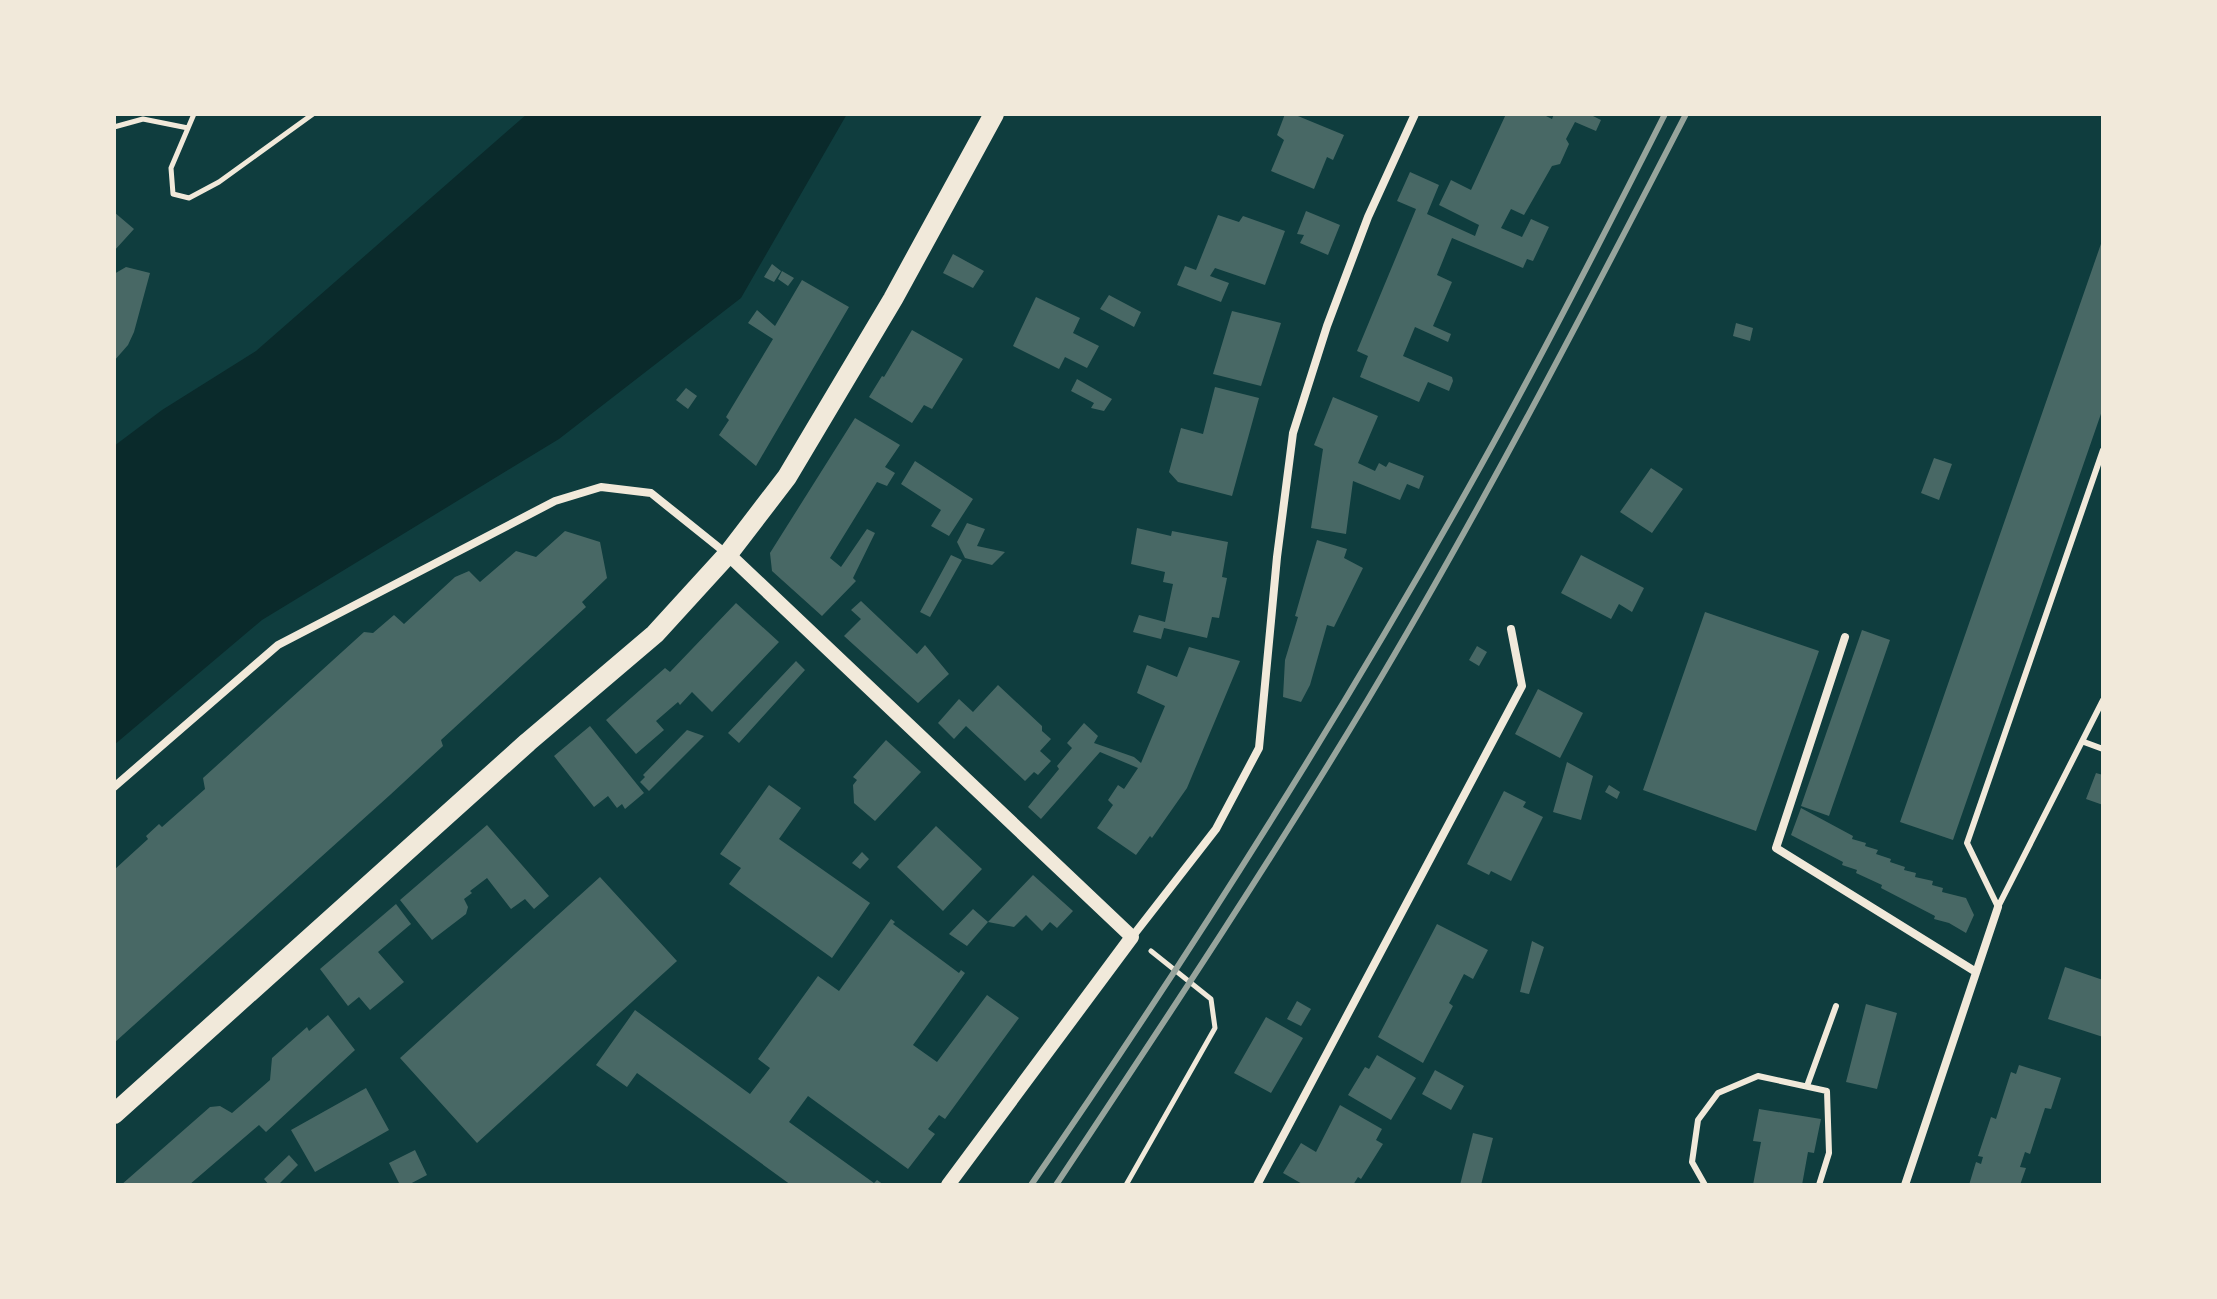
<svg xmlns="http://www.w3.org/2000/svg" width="2217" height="1299" font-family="Raleway,sans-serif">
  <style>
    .water { fill: #0a2a2b }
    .building { fill: #486865 }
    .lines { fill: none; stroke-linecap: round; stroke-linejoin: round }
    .path { stroke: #f1e9da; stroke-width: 5 }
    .service { stroke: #f1e9da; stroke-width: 6 }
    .minor { stroke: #f1e9da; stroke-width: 8 }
    .tertiary { stroke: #f1e9da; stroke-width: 14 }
    .primary { stroke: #f1e9da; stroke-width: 20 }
    .rail { stroke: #97a49c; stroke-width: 6 }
  </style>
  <rect width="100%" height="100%" fill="#0f3d3e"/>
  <!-- water -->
  <path class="water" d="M 527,114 L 847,114 L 741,298 L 559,439 L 262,620 L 114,745 L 114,446 L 162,410 L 256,351 Z"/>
  <!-- building -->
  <path class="building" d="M 1285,114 L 1293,114 L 1344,135 L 1333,160 L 1327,157 L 1314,189 L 1271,171 L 1284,140 L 1277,135 Z
    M 1506,114 L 1542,114 L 1552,119 L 1554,114 L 1589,114 L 1601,120 L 1596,131 L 1575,122 L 1566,139 L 1569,144 L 1560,164 L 1552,166 L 1524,215 L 1511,209 L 1501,228 L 1522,237 L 1531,219 L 1549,227 L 1533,261 L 1527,259 L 1523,268 L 1452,238 L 1437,275 L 1452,282 L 1433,326 L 1451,334 L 1448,342 L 1415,327 L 1403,356 L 1452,377 L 1453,381 L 1449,391 L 1428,382 L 1419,402 L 1360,377 L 1368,356 L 1357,351 L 1416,209 L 1397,201 L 1410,172 L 1439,185 L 1427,214 L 1475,236 L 1479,225 L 1439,205 L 1451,180 L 1471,190 Z
    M 1306,211 L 1340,225 L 1328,255 L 1300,243 L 1304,235 L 1297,234 Z
    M 114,212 L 134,229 L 114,251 Z
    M 1218,215 L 1239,222 L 1243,216 L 1285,231 L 1265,285 L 1215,268 L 1210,276 L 1229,283 L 1221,302 L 1177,285 L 1185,266 L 1196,270 Z
    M 2103,238 L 2103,408 L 1953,840 L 1900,822 Z
    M 953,254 L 984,271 L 973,288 L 943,273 Z
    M 772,264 L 781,271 L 774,282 L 764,277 Z
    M 126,267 L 150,273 L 134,332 L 128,345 L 114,361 L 114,274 Z
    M 782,271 L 794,278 L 788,286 L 778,279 Z
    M 802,280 L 849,307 L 756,466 L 719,435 L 729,420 L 726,417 L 773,339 L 748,323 L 757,310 L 775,326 Z
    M 1109,295 L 1141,312 L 1134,327 L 1100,309 Z
    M 1036,297 L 1080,318 L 1073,333 L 1099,346 L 1087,368 L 1065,357 L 1059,369 L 1013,346 Z
    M 1232,311 L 1281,323 L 1261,386 L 1213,374 Z
    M 1736,323 L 1753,328 L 1750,341 L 1733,336 Z
    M 912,330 L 963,359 L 932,409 L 924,405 L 912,423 L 869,397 L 882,376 L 884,377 Z
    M 1077,379 L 1112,399 L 1104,411 L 1091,408 L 1094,403 L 1071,391 Z
    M 1215,387 L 1259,398 L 1232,496 L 1178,482 L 1169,472 L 1181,428 L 1203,434 Z
    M 686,388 L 697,396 L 688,409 L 676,400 Z
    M 1333,397 L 1378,416 L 1358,463 L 1375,471 L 1379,463 L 1386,467 L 1389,462 L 1424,476 L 1419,489 L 1407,484 L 1400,500 L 1353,481 L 1346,534 L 1311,528 L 1323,449 L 1314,445 Z
    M 855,418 L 900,445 L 885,467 L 895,473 L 887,486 L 877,482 L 830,558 L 841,567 L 867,529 L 875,533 L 853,578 L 856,581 L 822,616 L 772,571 L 770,553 Z
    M 1934,458 L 1952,464 L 1939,500 L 1921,493 Z
    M 915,461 L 973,499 L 949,536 L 931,526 L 941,510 L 901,484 Z
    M 1651,468 L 1683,489 L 1652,533 L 1620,512 Z
    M 967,523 L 985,529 L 977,546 L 1005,552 L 992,565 L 965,558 L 957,542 Z
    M 1137,528 L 1171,536 L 1172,531 L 1228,542 L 1222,577 L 1227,578 L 1219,618 L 1212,617 L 1207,638 L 1164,628 L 1161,639 L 1133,632 L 1139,615 L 1165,622 L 1173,584 L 1163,582 L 1165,572 L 1131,564 Z
    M 565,531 L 600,542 L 607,578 L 582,602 L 586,607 L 441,740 L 443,746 L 390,795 L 114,1043 L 114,870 L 148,839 L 146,836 L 159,824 L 162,827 L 205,789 L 203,778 L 364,632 L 373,633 L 394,615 L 404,624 L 455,577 L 469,571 L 480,582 L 516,551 L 536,557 Z
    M 1317,540 L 1347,549 L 1344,558 L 1363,568 L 1334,627 L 1327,625 L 1310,685 L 1301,702 L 1283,697 L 1285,660 L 1298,617 L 1295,616 Z
    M 951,555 L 962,560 L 930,617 L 920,612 Z
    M 1581,555 L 1644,588 L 1632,612 L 1619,604 L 1611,619 L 1561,593 Z
    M 861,601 L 917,654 L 925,645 L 949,674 L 918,703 L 844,636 L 861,619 L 851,610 Z
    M 736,603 L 779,642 L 712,712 L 692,692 L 680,705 L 678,702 L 656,721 L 664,730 L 636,754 L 606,720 L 665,668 L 670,672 Z
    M 1705,612 L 1819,651 L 1756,831 L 1643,790 Z
    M 1862,630 L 1890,640 L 1829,816 L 1801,806 Z
    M 1477,646 L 1487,652 L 1479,666 L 1469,660 Z
    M 1189,647 L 1240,661 L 1187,788 L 1152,838 L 1150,836 L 1136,855 L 1097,828 L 1113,805 L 1108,800 L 1118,785 L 1124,789 L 1138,768 L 1100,752 L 1041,819 L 1028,807 L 1059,769 L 1057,766 L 1072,748 L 1067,743 L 1084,723 L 1098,736 L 1094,743 L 1134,757 L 1141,763 L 1165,706 L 1137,693 L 1147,665 L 1177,677 Z
    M 796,661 L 805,670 L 739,743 L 728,733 Z
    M 998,685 L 1042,726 L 1042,731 L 1051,739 L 1040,751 L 1051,761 L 1038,775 L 1034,772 L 1025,781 L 966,726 L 954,739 L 938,723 L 959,699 L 973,712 Z
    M 1538,689 L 1583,713 L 1560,758 L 1515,734 Z
    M 590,726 L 644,793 L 625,809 L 622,804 L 617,808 L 608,796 L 594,807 L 554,756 Z
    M 687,730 L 704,736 L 649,791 L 640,782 L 645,777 L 643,775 Z
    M 886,740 L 921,772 L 875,821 L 854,803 L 853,785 L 857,780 L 853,777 Z
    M 1567,762 L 1593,776 L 1581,820 L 1553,812 Z
    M 2096,773 L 2103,775 L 2103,805 L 2086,799 Z
    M 769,785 L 801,808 L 779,839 L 870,903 L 832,958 L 729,884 L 741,868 L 720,854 Z
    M 1609,785 L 1620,792 L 1617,799 L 1605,792 Z
    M 1504,791 L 1526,802 L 1523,807 L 1543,817 L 1511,881 L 1491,871 L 1489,875 L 1467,864 Z
    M 1801,808 L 1853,836 L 1852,839 L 1866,843 L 1865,846 L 1878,850 L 1876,854 L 1891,859 L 1890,862 L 1905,867 L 1904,870 L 1916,873 L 1915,877 L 1933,881 L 1932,885 L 1943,888 L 1942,892 L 1966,898 L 1974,915 L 1966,933 L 1949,923 L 1934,919 L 1935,916 L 1881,888 L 1882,885 L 1856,873 L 1857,870 L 1842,865 L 1843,862 L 1791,835 Z
    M 487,825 L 549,896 L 534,909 L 525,899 L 511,909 L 487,878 L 470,891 L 472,893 L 464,899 L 468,907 L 466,914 L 432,940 L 400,900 Z
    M 936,826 L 982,869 L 943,911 L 897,867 Z
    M 862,852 L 869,859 L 860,869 L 852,863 Z
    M 1033,875 L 1073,911 L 1057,928 L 1050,922 L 1042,931 L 1026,915 L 1014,927 L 988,922 Z
    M 600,877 L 677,961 L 477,1143 L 400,1058 Z
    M 396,904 L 411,924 L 378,952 L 404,982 L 370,1010 L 359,997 L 348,1006 L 320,969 Z
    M 973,909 L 988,922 L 967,946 L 949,934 Z
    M 891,919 L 895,922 L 893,924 L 959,973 L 961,970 L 965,973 L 913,1045 L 937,1062 L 987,995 L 1019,1018 L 945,1119 L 939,1115 L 928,1129 L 935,1134 L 908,1169 L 808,1096 L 789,1122 L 874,1183 L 877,1180 L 884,1185 L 791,1185 L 637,1073 L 627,1087 L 596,1065 L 635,1010 L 750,1094 L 770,1068 L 758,1059 L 818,976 L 839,991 Z
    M 1437,924 L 1488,950 L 1473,979 L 1464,974 L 1449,1003 L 1453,1006 L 1423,1063 L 1378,1037 Z
    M 1532,941 L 1544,947 L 1529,994 L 1520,992 Z
    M 2065,967 L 2103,980 L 2103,1037 L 2048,1019 Z
    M 1297,1001 L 1311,1009 L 1301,1026 L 1287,1019 Z
    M 1866,1004 L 1897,1013 L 1877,1089 L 1846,1082 Z
    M 328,1015 L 355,1050 L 266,1132 L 259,1125 L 189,1185 L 121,1185 L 210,1107 L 220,1106 L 232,1113 L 270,1080 L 272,1058 L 307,1027 L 309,1031 Z
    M 1266,1017 L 1303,1038 L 1271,1093 L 1234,1073 Z
    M 1377,1055 L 1416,1078 L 1391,1120 L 1348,1095 L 1365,1067 L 1369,1069 Z
    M 2019,1065 L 2061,1078 L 2051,1109 L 2045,1108 L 2030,1154 L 2025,1152 L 2020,1167 L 2026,1168 L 2020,1185 L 1969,1185 L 1976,1162 L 1981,1164 L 1983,1157 L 1978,1156 L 1991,1117 L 1996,1119 L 2011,1072 L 2016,1074 Z
    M 1435,1070 L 1464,1086 L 1451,1110 L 1422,1094 Z
    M 366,1088 L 389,1130 L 315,1172 L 291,1130 Z
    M 1340,1105 L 1382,1129 L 1376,1140 L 1383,1144 L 1361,1179 L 1358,1177 L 1353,1185 L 1304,1185 L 1283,1173 L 1301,1143 L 1316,1152 Z
    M 1759,1109 L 1821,1119 L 1814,1153 L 1808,1152 L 1802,1185 L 1753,1185 L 1761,1142 L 1753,1141 Z
    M 1473,1133 L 1493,1138 L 1481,1185 L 1460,1185 Z
    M 415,1150 L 427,1175 L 408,1185 L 400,1185 L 389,1163 Z
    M 289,1155 L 298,1165 L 278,1185 L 269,1185 L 264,1179 Z"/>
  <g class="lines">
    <!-- path -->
    <path class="path" d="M 194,114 L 171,168 L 173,194 L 189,198 L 219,182 L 313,114
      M 114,127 L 143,119 L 188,128
      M 1126,1185 L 1215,1028 L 1211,999 L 1151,951"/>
    <!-- service -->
    <path class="service" d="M 2084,742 L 2103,749
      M 1998,907 L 1967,843 L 2103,450
      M 1998,907 L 2103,700
      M 1807,1086 L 1836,1006
      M 1705,1185 L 1692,1162 L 1698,1120 L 1718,1093 L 1758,1076 L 1827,1091 L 1829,1153 L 1819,1185"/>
    <!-- minor -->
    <path class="minor" d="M 1845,637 L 1776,848 L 1976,972
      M 114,787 L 278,645 L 555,501 L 601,487 L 651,493 L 727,554
      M 1132,937 L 1216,829 L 1259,748 L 1277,557 L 1293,433 L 1327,326 L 1368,217 L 1415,114
      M 1257,1185 L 1522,686 L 1511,629
      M 1905,1185 L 1998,907"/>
    <!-- tertiary -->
    <path class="tertiary" d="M 728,554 L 1132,937 L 948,1185"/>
    <!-- primary -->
    <path class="primary" d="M 114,1114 L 528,742 L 655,634 L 728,554 L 787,477 L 893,299 L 994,114"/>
    <!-- rail -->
    <path class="rail" d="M 1031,1185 C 1191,953 1342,715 1479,469 C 1544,353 1605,233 1665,114
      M 1056,1185 C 1162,1025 1268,866 1367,701 C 1481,510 1584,312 1686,114"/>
  </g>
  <!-- border -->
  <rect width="2217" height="1299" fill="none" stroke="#f1e9da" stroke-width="232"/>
</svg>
